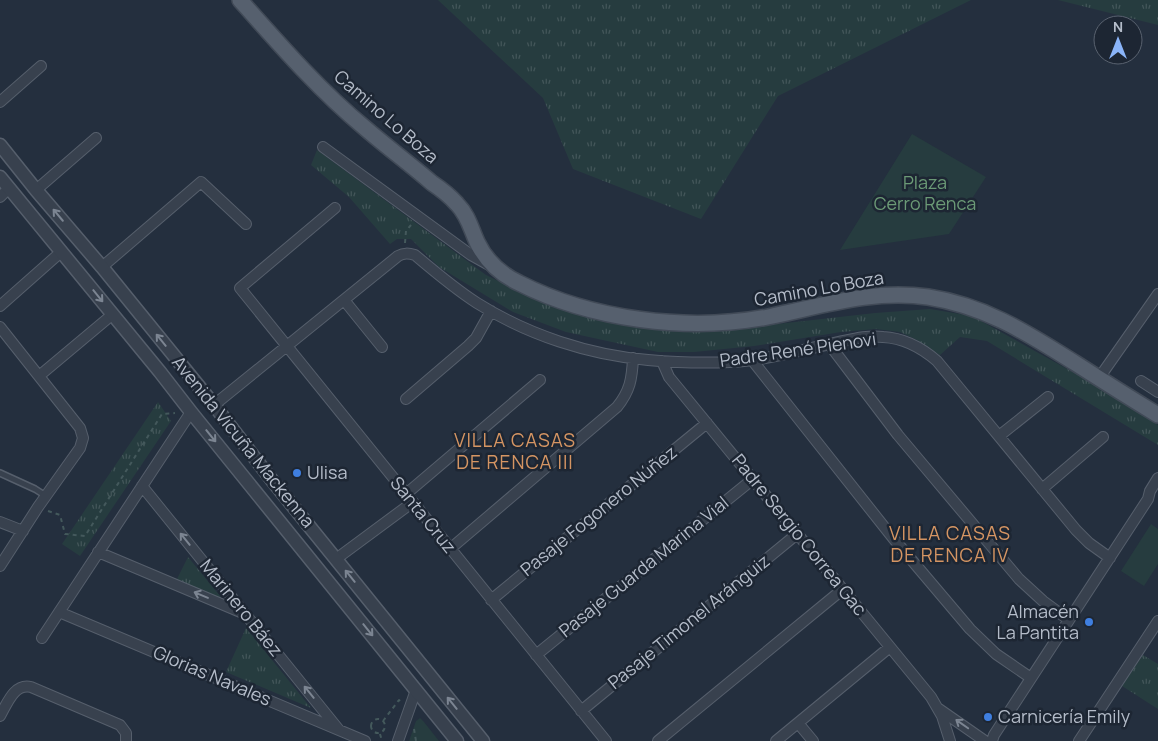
<svg xmlns="http://www.w3.org/2000/svg" width="1158" height="741" font-family="Manrope,sans-serif">
  <style>
    .grass { fill: url(#grass-tufts) }
    .park { fill: #263c3f }
    .lines { fill: none; stroke-linecap: round; stroke-linejoin: round }
    .service-casing { stroke: #565f6c; stroke-width: 8 }
    .minor-casing { stroke: #565f6c; stroke-width: 12 }
    .tertiary-casing { stroke: #565f6c; stroke-width: 15 }
    .primary-casing { stroke: #414a57; stroke-width: 18 }
    .path { stroke: #44595c; stroke-width: 2; stroke-dasharray: 4 4; stroke-linecap: butt }
    .service { stroke: #38414e; stroke-width: 5 }
    .minor { stroke: #38414e; stroke-width: 10 }
    .tertiary { stroke: #38414e; stroke-width: 12 }
    .primary { stroke: #56606e; stroke-width: 15 }
    .oneway { stroke: #7c8592 }
    .shop-dot { fill: #3f7fe0; stroke: #1d2633; stroke-width: 2 }
    .labels { text-anchor: middle; stroke-width: 5; stroke-linejoin: round; paint-order: stroke }
    .street-label { font-size: 18px; fill: #b4bcc9; stroke: #1d2633 }
    .park-label { font-size: 18px; fill: #6b9a76; stroke: #1d2633 }
    .poi-label { font-size: 18px; fill: #b4bcc9; stroke: #1d2633; text-anchor: start }
    .neighbourhood-label { font-size: 19px; letter-spacing: 1px; fill: #d59563; stroke: #1d2633 }
  </style>
  <defs>
    <pattern id="grass-tufts" width="24" height="20" patternUnits="userSpaceOnUse" patternTransform="scale(1.25)"><rect width="24" height="20" fill="#263c3f"/><path d="M3 7l-1-3M5 7V3M7 7l1-3M15 17l-1-3M17 17v-4M19 17l1-3" fill="none" stroke="#435659"/></pattern>
  </defs>
  <rect width="100%" height="100%" fill="#242f3e"/>
  <!-- grass -->
  <path class="grass" d="M 438,0 L 971,0 L 778,96 L 701,219 L 573,169 L 543,98 Z
    M 1058,0 L 1158,0 L 1158,25 Z
    M 317,150 L 486,275 L 555,308 L 636,326 L 706,332 L 875,313 L 930,309 L 972,316 L 1078,375 L 1158,425 L 1158,445 L 987,341 L 960,337 L 940,355 L 917,340 L 900,332 L 876,329 L 841,332 L 754,346 L 694,352 L 658,352 L 566,332 L 513,312 L 439,267 L 411,239 L 397,239 L 390,244 L 349,197 L 311,165 Z
    M 158,402 L 171,421 L 80,556 L 62,544 Z
    M 188,557 L 225,602 L 177,579 Z
    M 246,628 L 311,708 L 226,672 Z
    M 1143,655 L 1158,664 L 1158,709 L 1122,686 Z"/>
  <!-- park -->
  <path class="park" d="M 912,134 L 986,177 L 949,234 L 840,250 Z
    M 1151,524 L 1158,529 L 1158,564 L 1144,586 L 1121,571 Z
    M 420,718 L 424,722 L 439,741 L 409,741 L 416,721 Z"/>
  <g class="lines">
    <!-- service casing -->
    <g class="service-casing">
      <path id="service" d="M 0,473 L 35,489 L 46,496"/>
    </g>
    <!-- minor casing -->
    <g class="minor-casing">
      <path id="minor" d="M 0,102 L 41,66
        M 323,147 L 471,255 L 489,265
        M 36,190 L 96,138
        M 0,197 L 9,188
        M 335,208 L 240,288 L 606,741
        M 102,267 L 201,182 L 246,224
        M 344,300 L 382,347
        M 0,306 L 61,252
        M 0,327 L 80,428 L 83,438 L 80,448 L 38,507 L 0,566
        M 829,344 L 898,435 L 1019,579 L 1043,601 L 1069,620
        M 752,360 L 893,538 L 970,629 L 996,654 L 1031,678
        M 662,361 L 669,377 L 931,697 L 942,716 L 950,741
        M 39,376 L 113,314
        M 1099,378 L 1158,294
        M 1141,381 L 1158,392
        M 406,399 L 468,346 L 476,338 L 491,311
        M 214,405 L 398,256 C 404,253 408,253 415,255 C 435,272 455,289 477,303 C 528,335 589,355 648,360 C 683,363 719,364 753,360 C 782,356 810,348 839,342 C 853,339 868,335 883,337 C 904,338 922,348 937,361 L 1076,530 L 1089,543 L 1110,558
        M 999,436 L 1048,397
        M 142,486 L 339,730
        M 1042,489 L 1103,437
        M 406,494 L 540,380
        M 0,522 L 23,531
        M 450,549 L 617,407 C 630,391 632,379 633,358
        M 98,552 L 245,614
        M 336,559 L 413,502
        M 491,600 L 707,423
        M 59,612 L 365,741
        M 42,638 L 191,412
        M 536,655 L 753,479
        M 939,709 L 985,741
        M 581,711 L 797,534
        M 0,716 C 7,704 14,683 31,687 L 120,725 L 126,733 L 126,741
        M 798,723 L 813,741
        M 398,741 L 416,690
        M 658,741 L 843,589
        M 776,741 L 890,647
        M 992,741 L 994,735 L 1148,499 L 1150,491 L 1158,478
        M 1079,741 L 1158,621"/>
    </g>
    <!-- tertiary casing -->
    <g class="tertiary-casing">
      <path id="tertiary" d="M 0,145 L 36,190 L 102,267 L 214,405 L 271,479 L 483,741
        M 0,177 L 160,372 L 191,412 L 457,741"/>
    </g>
    <!-- primary casing -->
    <g class="primary-casing">
      <path id="primary" d="M 240,0 C 279,44 319,90 365,128 C 387,147 410,164 432,183 C 441,189 450,196 457,204 C 468,215 471,229 477,242 C 486,261 500,274 519,283 C 592,320 687,332 768,317 C 822,306 872,289 928,297 C 986,306 1027,333 1075,363 C 1103,381 1130,398 1158,415"/>
    </g>
    <!-- path -->
    <path class="path" d="M 405,243 L 406,231 L 411,225
      M 48,511 L 60,515 L 65,534 L 85,536 L 162,414 L 175,413
      M371 726a7 7 0 1 1 14 0a7 7 0 1 1-14 0Z
      M 383,721 L 399,700 L 400,701
      M 414,729 L 416,741
      M 380,734 L 382,741"/>
    <!-- service -->
    <use href="#service" class="service"/>
    <!-- minor -->
    <use href="#minor" class="minor"/>
    <!-- tertiary -->
    <use href="#tertiary" class="tertiary"/>
    <!-- primary -->
    <use href="#primary" class="primary"/>
  </g>
  <!-- one-way arrows -->
  <defs><path id="oneway-shaft" d="M-6 0H5M1.5-3L5.5 0L1.5 3" fill="none" stroke-width="1.6" stroke-linecap="round" stroke-linejoin="round" transform="scale(1.25)"/></defs>
  <g class="oneway">
    <use href="#oneway-shaft" transform="translate(58 215) rotate(-130)"/>
    <use href="#oneway-shaft" transform="translate(98 296) rotate(51)"/>
    <use href="#oneway-shaft" transform="translate(161 340) rotate(-129)"/>
    <use href="#oneway-shaft" transform="translate(211 436) rotate(51)"/>
    <use href="#oneway-shaft" transform="translate(185 539) rotate(-129)"/>
    <use href="#oneway-shaft" transform="translate(350 576) rotate(-129)"/>
    <use href="#oneway-shaft" transform="translate(201 595) rotate(-157)"/>
    <use href="#oneway-shaft" transform="translate(368 630) rotate(51)"/>
    <use href="#oneway-shaft" transform="translate(309 692) rotate(-129)"/>
    <use href="#oneway-shaft" transform="translate(452 703) rotate(-129)"/>
    <use href="#oneway-shaft" transform="translate(962 724) rotate(-145)"/>
  </g>
  <!-- markers -->
  <g class="shop-dot">
    <circle cx="297" cy="473" r="5"/>
    <circle cx="1089" cy="622" r="5"/>
    <circle cx="988" cy="717" r="5"/>
  </g>
  <g class="labels">
    <!-- street labels -->
    <g class="street-label">
      <text transform="translate(386 117) rotate(41)" y="6">Camino Lo Boza</text>
      <text transform="translate(819 289) rotate(-10)" y="6">Camino Lo Boza</text>
      <text transform="translate(798 350) rotate(-8)" y="6">Padre René Pienovi</text>
      <text transform="translate(243 442) rotate(51)" y="6">Avenida Vicuña Mackenna</text>
      <text transform="translate(599 511) rotate(-39)" y="6">Pasaje Fogonero Núñez</text>
      <text transform="translate(423 515) rotate(51)" y="6">Santa Cruz</text>
      <text transform="translate(799 535) rotate(51)" y="6">Padre Sergio Correa Gac</text>
      <text transform="translate(644 567) rotate(-39)" y="6">Pasaje Guarda Marina Vial</text>
      <text transform="translate(241 608) rotate(51)" y="6">Marinero Báez</text>
      <text transform="translate(689 622) rotate(-39)" y="6">Pasaje Timonel Aránguiz</text>
      <text transform="translate(212 676) rotate(23)" y="6">Glorias Navales</text>
    </g>
    <!-- park labels -->
    <g class="park-label">
      <text x="925" y="189">Plaza<tspan x="925" dy="21">Cerro Renca</tspan></text>
    </g>
    <!-- poi labels -->
    <g class="poi-label">
      <text x="307" y="479">Ulisa</text>
      <text x="1079" y="618" text-anchor="end">Almacén<tspan x="1079" dy="21">La Pantita</tspan></text>
      <text x="998" y="723">Carnicería Emily</text>
    </g>
    <!-- neighbourhood labels -->
    <g class="neighbourhood-label">
      <text x="515" y="447">VILLA CASAS<tspan x="515" dy="22">DE RENCA III</tspan></text>
      <text x="950" y="540">VILLA CASAS<tspan x="950" dy="22">DE RENCA IV</tspan></text>
    </g>
  </g>
  <!-- north arrow -->
  <g transform="translate(1118 40)"><circle r="24" fill="#1d2633" stroke="#59626f"/>
  <path d="M0-4L9 19L0 12L-9 19Z" fill="#8ab4f8"/>
  <text y="-8" font-size="14" font-weight="bold" text-anchor="middle" fill="#b4bcc9">N</text>
  </g>
</svg>
